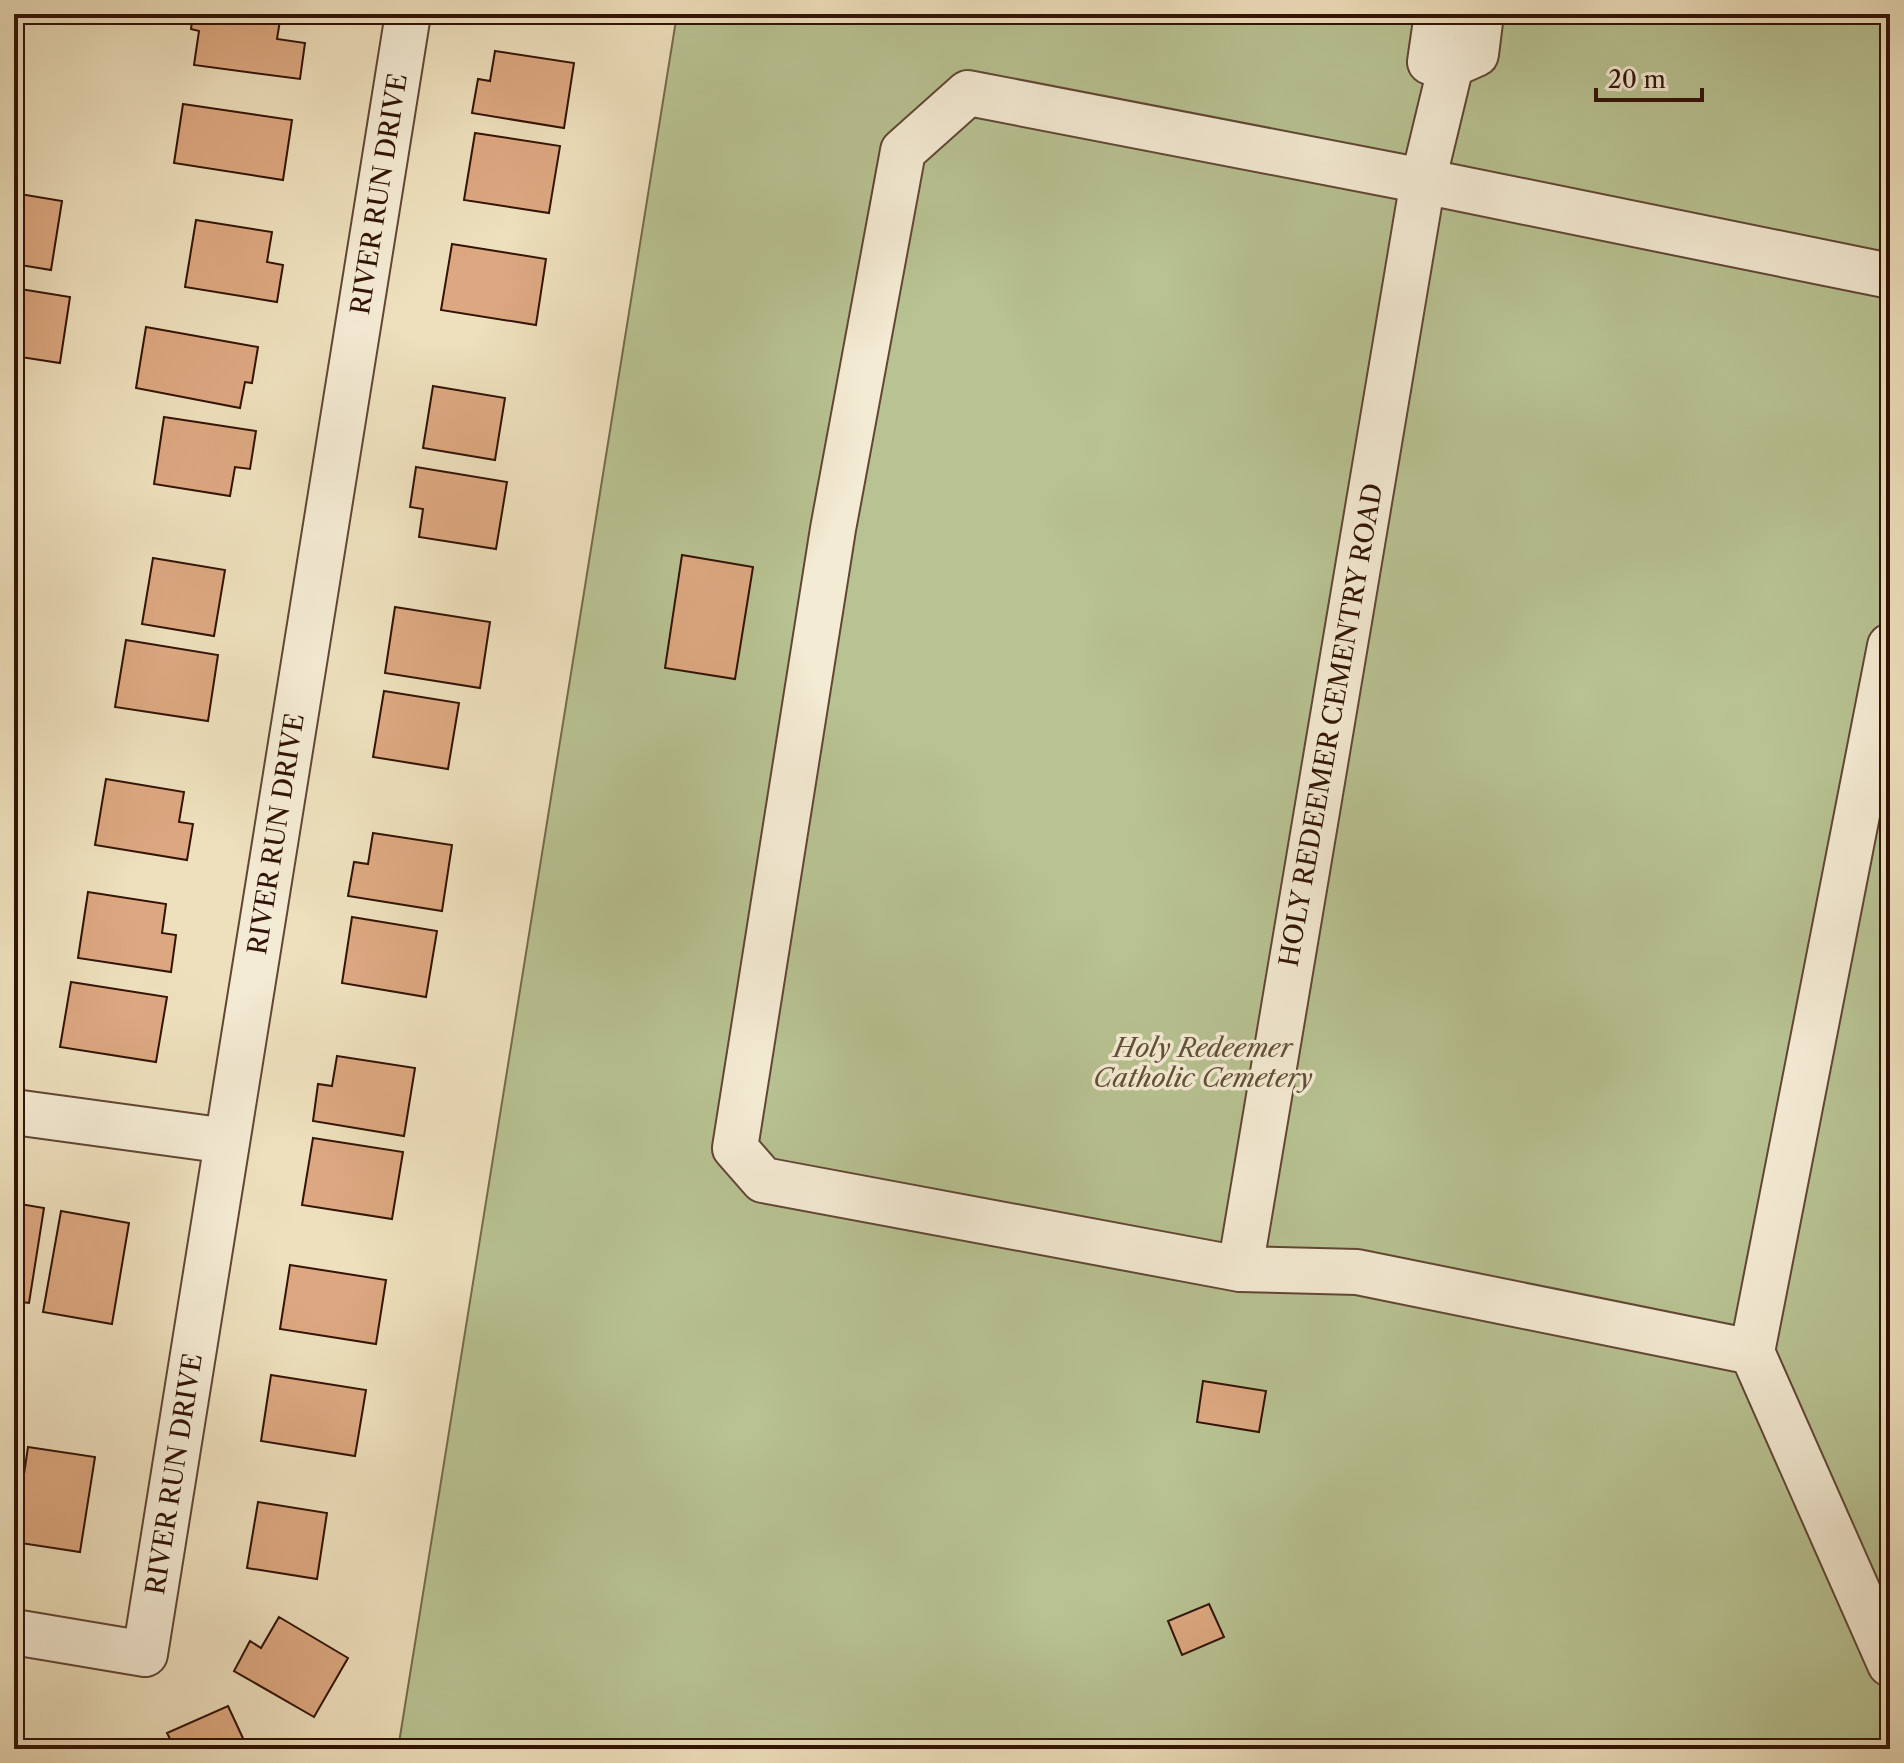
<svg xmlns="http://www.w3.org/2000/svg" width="1904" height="1763" font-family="'Libre Caslon Text',serif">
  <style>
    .green { fill: #b8c292; stroke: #756a4c; stroke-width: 2 }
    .building { fill: #dda881; stroke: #321306; stroke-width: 2 }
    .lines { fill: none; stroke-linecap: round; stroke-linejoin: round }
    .minor-casing { stroke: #614634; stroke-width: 48 }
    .minor { stroke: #f4ebd4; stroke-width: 44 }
    .labels { text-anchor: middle; stroke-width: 7; stroke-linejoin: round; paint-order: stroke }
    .street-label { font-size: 26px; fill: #321306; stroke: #f4ebd4 }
    .park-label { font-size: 26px; font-style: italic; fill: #615037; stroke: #f4ebd4 }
  </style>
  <rect width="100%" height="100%" fill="#eee0bd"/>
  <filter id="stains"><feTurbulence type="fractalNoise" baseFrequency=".0025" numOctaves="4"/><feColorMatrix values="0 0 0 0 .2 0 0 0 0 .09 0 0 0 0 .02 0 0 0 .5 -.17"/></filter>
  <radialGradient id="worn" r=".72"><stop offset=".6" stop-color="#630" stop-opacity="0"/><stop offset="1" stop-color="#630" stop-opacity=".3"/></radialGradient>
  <!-- green -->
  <path class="green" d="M 677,14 L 1890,14 L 1890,1749 L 398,1749 Z"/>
  <!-- building -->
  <path class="building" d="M 193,14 L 281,14 L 277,39 L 305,43 L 300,79 L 194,65 L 199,31 L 191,29 Z
    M 495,51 L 574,63 L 564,128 L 472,113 L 478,79 L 490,81 Z
    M 183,104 L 292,120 L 283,180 L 174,163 Z
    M 475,133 L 560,146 L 549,213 L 464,200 Z
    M 14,193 L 62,201 L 51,270 L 14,264 Z
    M 196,220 L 272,232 L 267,262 L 283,265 L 277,302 L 185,287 Z
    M 452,244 L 546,259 L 536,325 L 441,310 Z
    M 14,288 L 70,297 L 60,363 L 14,356 Z
    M 146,327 L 258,347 L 252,383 L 245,382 L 240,408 L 136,388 Z
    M 433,386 L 505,398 L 495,460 L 423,448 Z
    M 14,406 L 22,407 L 14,456 Z
    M 164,417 L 256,431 L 250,469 L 235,467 L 230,496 L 154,484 Z
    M 416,467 L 507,482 L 496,549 L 419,537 L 423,509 L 410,507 Z
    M 14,522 L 22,523 L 14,575 Z
    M 682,555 L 753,567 L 735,679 L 665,668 Z
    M 153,558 L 225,570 L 214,636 L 142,624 Z
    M 395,607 L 490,622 L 480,688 L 385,673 Z
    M 126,640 L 218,655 L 208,721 L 115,707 Z
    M 384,691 L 459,703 L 448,769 L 373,757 Z
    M 106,779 L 184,792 L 179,822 L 193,824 L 187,860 L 95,845 Z
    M 373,833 L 452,845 L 442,911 L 348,896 L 354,862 L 368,864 Z
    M 88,892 L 166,904 L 162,933 L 176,935 L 171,972 L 78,958 Z
    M 352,917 L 437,931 L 426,997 L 342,983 Z
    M 71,982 L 167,997 L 156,1062 L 60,1047 Z
    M 337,1056 L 415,1068 L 404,1136 L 313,1121 L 318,1084 L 332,1086 Z
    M 313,1138 L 403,1152 L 392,1219 L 302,1205 Z
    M 14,1203 L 44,1208 L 29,1303 L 14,1301 Z
    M 61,1211 L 129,1223 L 112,1324 L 43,1312 Z
    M 290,1265 L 386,1280 L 376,1344 L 280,1329 Z
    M 271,1375 L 366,1390 L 355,1456 L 261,1441 Z
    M 1203,1381 L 1266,1391 L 1259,1432 L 1197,1422 Z
    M 28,1447 L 95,1457 L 80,1552 L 14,1542 Z
    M 258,1502 L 327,1513 L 317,1579 L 247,1568 Z
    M 1209,1604 L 1224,1637 L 1182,1655 L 1168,1621 Z
    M 279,1617 L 348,1658 L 314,1717 L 234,1671 L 250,1641 L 261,1648 Z
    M 228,1706 L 248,1749 L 175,1749 L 167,1733 Z
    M 73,1740 L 141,1744 L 140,1749 L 72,1749 Z"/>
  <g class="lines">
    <!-- minor casing -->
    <g class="minor-casing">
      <path id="minor" d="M 1437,14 L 1430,62 L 1451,65 L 1476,54 L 1481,14
        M 1890,276 L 1423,181 L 968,93 L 903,151 L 833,529 L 735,1148 L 763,1180 L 1240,1269 L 1357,1272 L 1752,1352 L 1890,646
        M 14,1112 L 227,1141
        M 1240,1269 L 1423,181 L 1451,65
        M 1752,1352 L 1890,1664
        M 14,1632 L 145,1654 L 408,14"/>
    </g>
    <!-- minor -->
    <use href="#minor" class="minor"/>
  </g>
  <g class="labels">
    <!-- street labels -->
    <g class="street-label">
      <text transform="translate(379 194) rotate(-81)" y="9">RIVER RUN DRIVE</text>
      <text transform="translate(1331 725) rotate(-80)" y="9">HOLY REDEEMER CEMENTRY ROAD</text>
      <text transform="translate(276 834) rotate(-81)" y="9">RIVER RUN DRIVE</text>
      <text transform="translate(174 1474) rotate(-81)" y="9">RIVER RUN DRIVE</text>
    </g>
    <!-- park labels -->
    <g class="park-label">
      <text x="1203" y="1057">Holy Redeemer<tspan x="1203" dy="30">Catholic Cemetery</tspan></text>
    </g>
  </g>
  <!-- margin -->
  <rect width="1904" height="1763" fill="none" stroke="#eee0bd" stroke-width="48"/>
  <rect x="16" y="16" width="1872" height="1731" fill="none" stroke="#321306" stroke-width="4"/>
  <rect x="24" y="24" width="1856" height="1715" fill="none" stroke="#321306" stroke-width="2"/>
  <!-- scale -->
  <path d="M1596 88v12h106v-12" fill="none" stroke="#321306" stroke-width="4"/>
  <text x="1608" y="88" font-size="24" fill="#321306" stroke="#f4ebd4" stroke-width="6" paint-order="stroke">20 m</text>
  <rect width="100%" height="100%" filter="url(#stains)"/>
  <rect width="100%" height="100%" fill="url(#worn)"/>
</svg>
